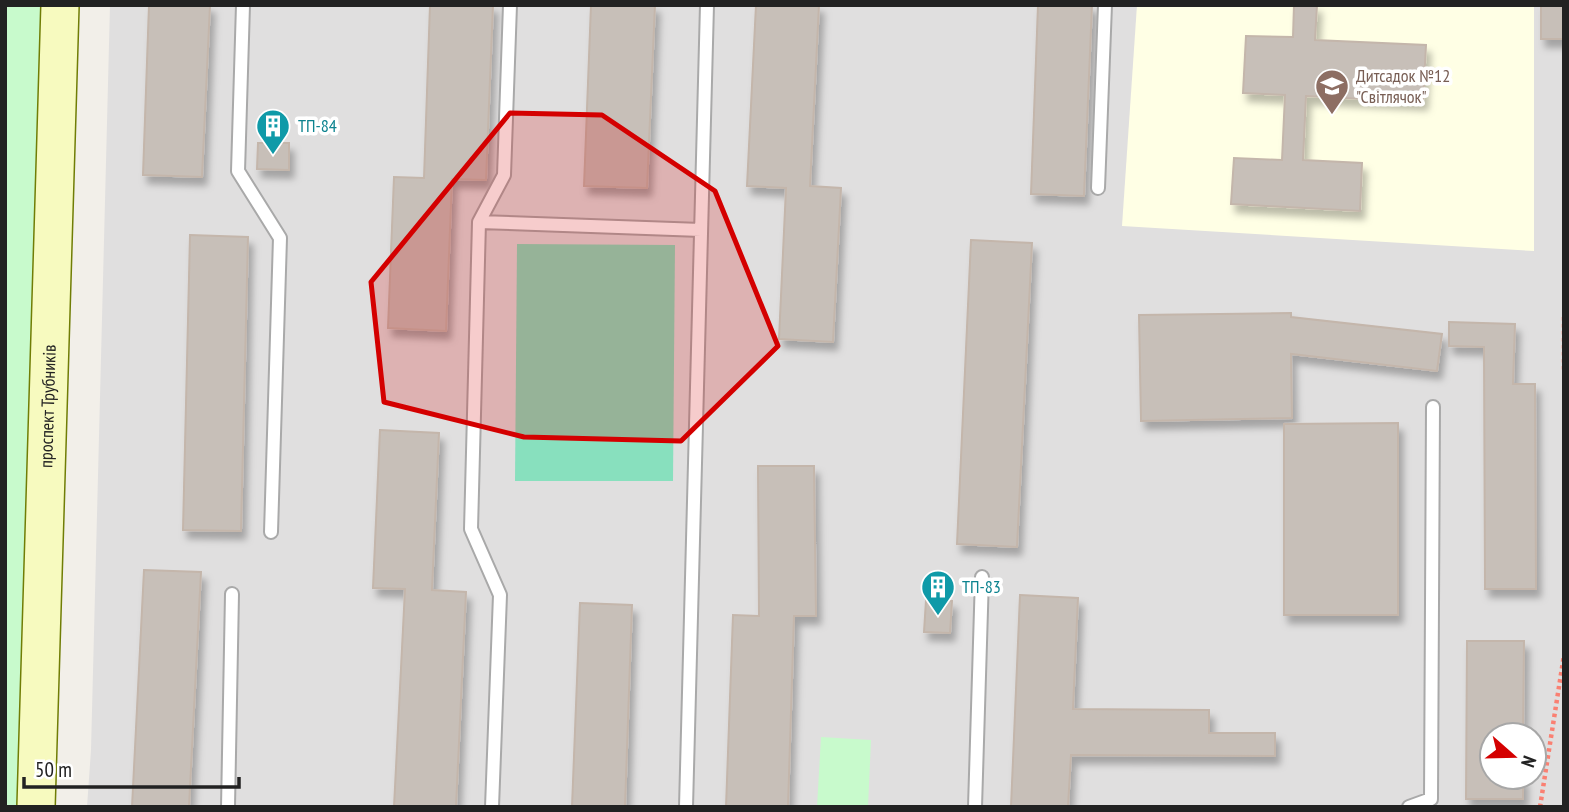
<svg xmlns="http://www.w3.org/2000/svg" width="1569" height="812" font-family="'PT Sans Narrow',sans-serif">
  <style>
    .residential { fill: #e0dfdf; fill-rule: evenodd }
    .education { fill: #ffffe5 }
    .park { fill: #c8facc }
    .pitch { fill: #88e0be }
    .building { fill: #c7bfb8; stroke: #c4b6ab; stroke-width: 2; filter: url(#shadow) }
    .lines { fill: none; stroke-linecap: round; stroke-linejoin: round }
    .service-casing { stroke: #a9a9a9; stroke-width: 16 }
    .secondary-casing { stroke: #707d05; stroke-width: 40 }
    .path { stroke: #fa8072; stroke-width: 4.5; stroke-dasharray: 3.5 3.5; stroke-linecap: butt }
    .service { stroke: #fff; stroke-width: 12 }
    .secondary { stroke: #f7fabf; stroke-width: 37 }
    .marked { fill: #d40000; fill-opacity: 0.2; stroke: #d40000; stroke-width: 5; stroke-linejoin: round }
    .labels { text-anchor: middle; stroke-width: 7; stroke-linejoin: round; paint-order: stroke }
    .education-label { font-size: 18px; fill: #785e54; stroke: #fff; text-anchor: start }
    .culture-label { font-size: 18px; fill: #0d838f; stroke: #fff; text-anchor: start }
    .street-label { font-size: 18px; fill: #222; stroke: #fff }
  </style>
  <defs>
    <filter id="shadow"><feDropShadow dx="4.5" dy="8" stdDeviation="3.5" flood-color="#0004"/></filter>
  </defs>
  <rect width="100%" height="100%" fill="#f2efe9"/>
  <!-- residential -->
  <path class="residential" d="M 110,5 L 1564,5 L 1564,807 L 87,807 L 91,750 ZM 1492,735 L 1534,735 L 1534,777 L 1492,777 Z"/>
  <!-- education -->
  <path class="education" d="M 1137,5 L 1534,5 L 1534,251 L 1122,226 Z"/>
  <!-- park -->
  <path class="park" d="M 5,5 L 46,5 L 27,807 L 5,807 Z
    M 821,737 L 871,740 L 868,807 L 817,807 Z"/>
  <!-- pitch -->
  <path class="pitch" d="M 517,244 L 675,245 L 673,481 L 515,481 Z"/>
  <!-- building -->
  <path class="building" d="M 149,5 L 210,5 L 202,177 L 143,175 Z
    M 430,5 L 493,5 L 486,180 L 452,179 L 446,331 L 388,328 L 394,177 L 424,178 Z
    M 591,5 L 655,5 L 647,188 L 584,186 Z
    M 756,5 L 819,5 L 810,186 L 841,188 L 833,342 L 779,339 L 786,188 L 747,186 Z
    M 1038,5 L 1092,5 L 1084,196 L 1031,194 Z
    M 1294,5 L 1317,5 L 1315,40 L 1426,45 L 1423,102 L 1306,96 L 1303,160 L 1362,163 L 1360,211 L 1231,204 L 1234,158 L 1282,160 L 1285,95 L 1243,93 L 1246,36 L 1293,37 Z
    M 1541,5 L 1564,5 L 1564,39 L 1541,39 Z
    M 258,143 L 289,143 L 289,170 L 257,169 Z
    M 190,235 L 248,237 L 241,531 L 183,530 Z
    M 971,240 L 1032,243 L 1017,547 L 957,544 Z
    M 1291,313 L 1291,317 L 1442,334 L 1437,371 L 1291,354 L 1292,418 L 1141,421 L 1139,315 Z
    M 1449,322 L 1515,324 L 1513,384 L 1535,384 L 1536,589 L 1485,589 L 1484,347 L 1449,346 Z
    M 1398,423 L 1398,615 L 1284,615 L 1284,424 Z
    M 380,430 L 439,433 L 432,590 L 466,592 L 456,807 L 394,807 L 405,589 L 373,588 Z
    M 758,466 L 814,466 L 816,616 L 794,616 L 788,807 L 726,807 L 733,615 L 759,616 Z
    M 144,570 L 201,572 L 189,807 L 132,807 Z
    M 1020,595 L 1078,598 L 1073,709 L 1209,710 L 1209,733 L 1275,733 L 1275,756 L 1071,755 L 1068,807 L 1011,807 Z
    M 926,600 L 952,601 L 950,633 L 924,632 Z
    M 580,603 L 632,605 L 625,807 L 572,807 Z
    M 1467,641 L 1524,641 L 1523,735 L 1492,735 L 1492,777 L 1523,777 L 1523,799 L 1466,799 Z"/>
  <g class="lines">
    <!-- service casing -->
    <g class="service-casing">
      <path id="service" d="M 243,5 L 238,171 L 280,238 L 271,532
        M 1098,188 L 1105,5
        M 479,222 L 701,230
        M 228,807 L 232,594
        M 492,807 L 500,595 L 471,529 L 479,222 L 504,175 L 510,5
        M 686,807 L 707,5
        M 975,807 L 982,577
        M 1409,807 L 1431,799 L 1433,407"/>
    </g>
    <!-- secondary casing -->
    <g class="secondary-casing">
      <g id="secondary">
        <path id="s1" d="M 36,807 L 60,5"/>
      </g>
    </g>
    <!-- path -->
    <path class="path" d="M 1564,317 L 1564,371
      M 1540,807 L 1564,655"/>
    <!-- service -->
    <use href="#service" class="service"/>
    <!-- secondary -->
    <use href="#secondary" class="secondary"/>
  </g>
  <!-- marked area -->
  <path class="marked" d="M 510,113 L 602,115 L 715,191 L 778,346 L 681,441 L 524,437 L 384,402 L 371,282 Z"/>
  <!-- icons -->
  <defs>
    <g id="school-pin" transform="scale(1.75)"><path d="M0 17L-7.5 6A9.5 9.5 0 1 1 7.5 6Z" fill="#8d6e63" stroke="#fff"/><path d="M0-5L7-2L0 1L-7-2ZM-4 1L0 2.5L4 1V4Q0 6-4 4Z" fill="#fff"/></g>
    <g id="building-pin" transform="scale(1.75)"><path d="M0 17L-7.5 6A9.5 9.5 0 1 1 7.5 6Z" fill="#0f9aa8" stroke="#fff"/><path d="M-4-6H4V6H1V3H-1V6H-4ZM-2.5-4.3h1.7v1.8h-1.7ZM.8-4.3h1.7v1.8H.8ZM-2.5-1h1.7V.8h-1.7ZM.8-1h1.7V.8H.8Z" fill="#fff"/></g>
  </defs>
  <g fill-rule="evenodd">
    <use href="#school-pin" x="1332" y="86"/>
    <use href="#building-pin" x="273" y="126"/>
    <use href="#building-pin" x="938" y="587"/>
  </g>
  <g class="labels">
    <!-- education labels -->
    <g class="education-label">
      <text x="1356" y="82">Дитсадок №12<tspan x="1356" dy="21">"Світлячок"</tspan></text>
    </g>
    <!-- culture labels -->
    <g class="culture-label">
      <text x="298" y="132">ТП-84</text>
      <text x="962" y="593">ТП-83</text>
    </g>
    <!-- street labels -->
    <g class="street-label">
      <text dy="6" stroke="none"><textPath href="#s1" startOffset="401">проспект Трубників</textPath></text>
    </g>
  </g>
  <!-- border -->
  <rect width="1569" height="812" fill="none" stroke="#222222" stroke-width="14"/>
  <!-- north arrow -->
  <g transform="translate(1513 756) rotate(110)"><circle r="33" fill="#ffffff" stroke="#a7a7a7" stroke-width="2"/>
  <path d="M0-5L12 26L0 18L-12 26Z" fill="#d40000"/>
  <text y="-10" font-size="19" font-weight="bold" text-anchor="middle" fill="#222222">N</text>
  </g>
  <!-- scale -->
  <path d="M24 777v10h215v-10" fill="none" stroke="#222222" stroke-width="3.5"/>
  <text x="35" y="777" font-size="21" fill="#222222" stroke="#ffffff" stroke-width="5" paint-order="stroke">50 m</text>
</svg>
